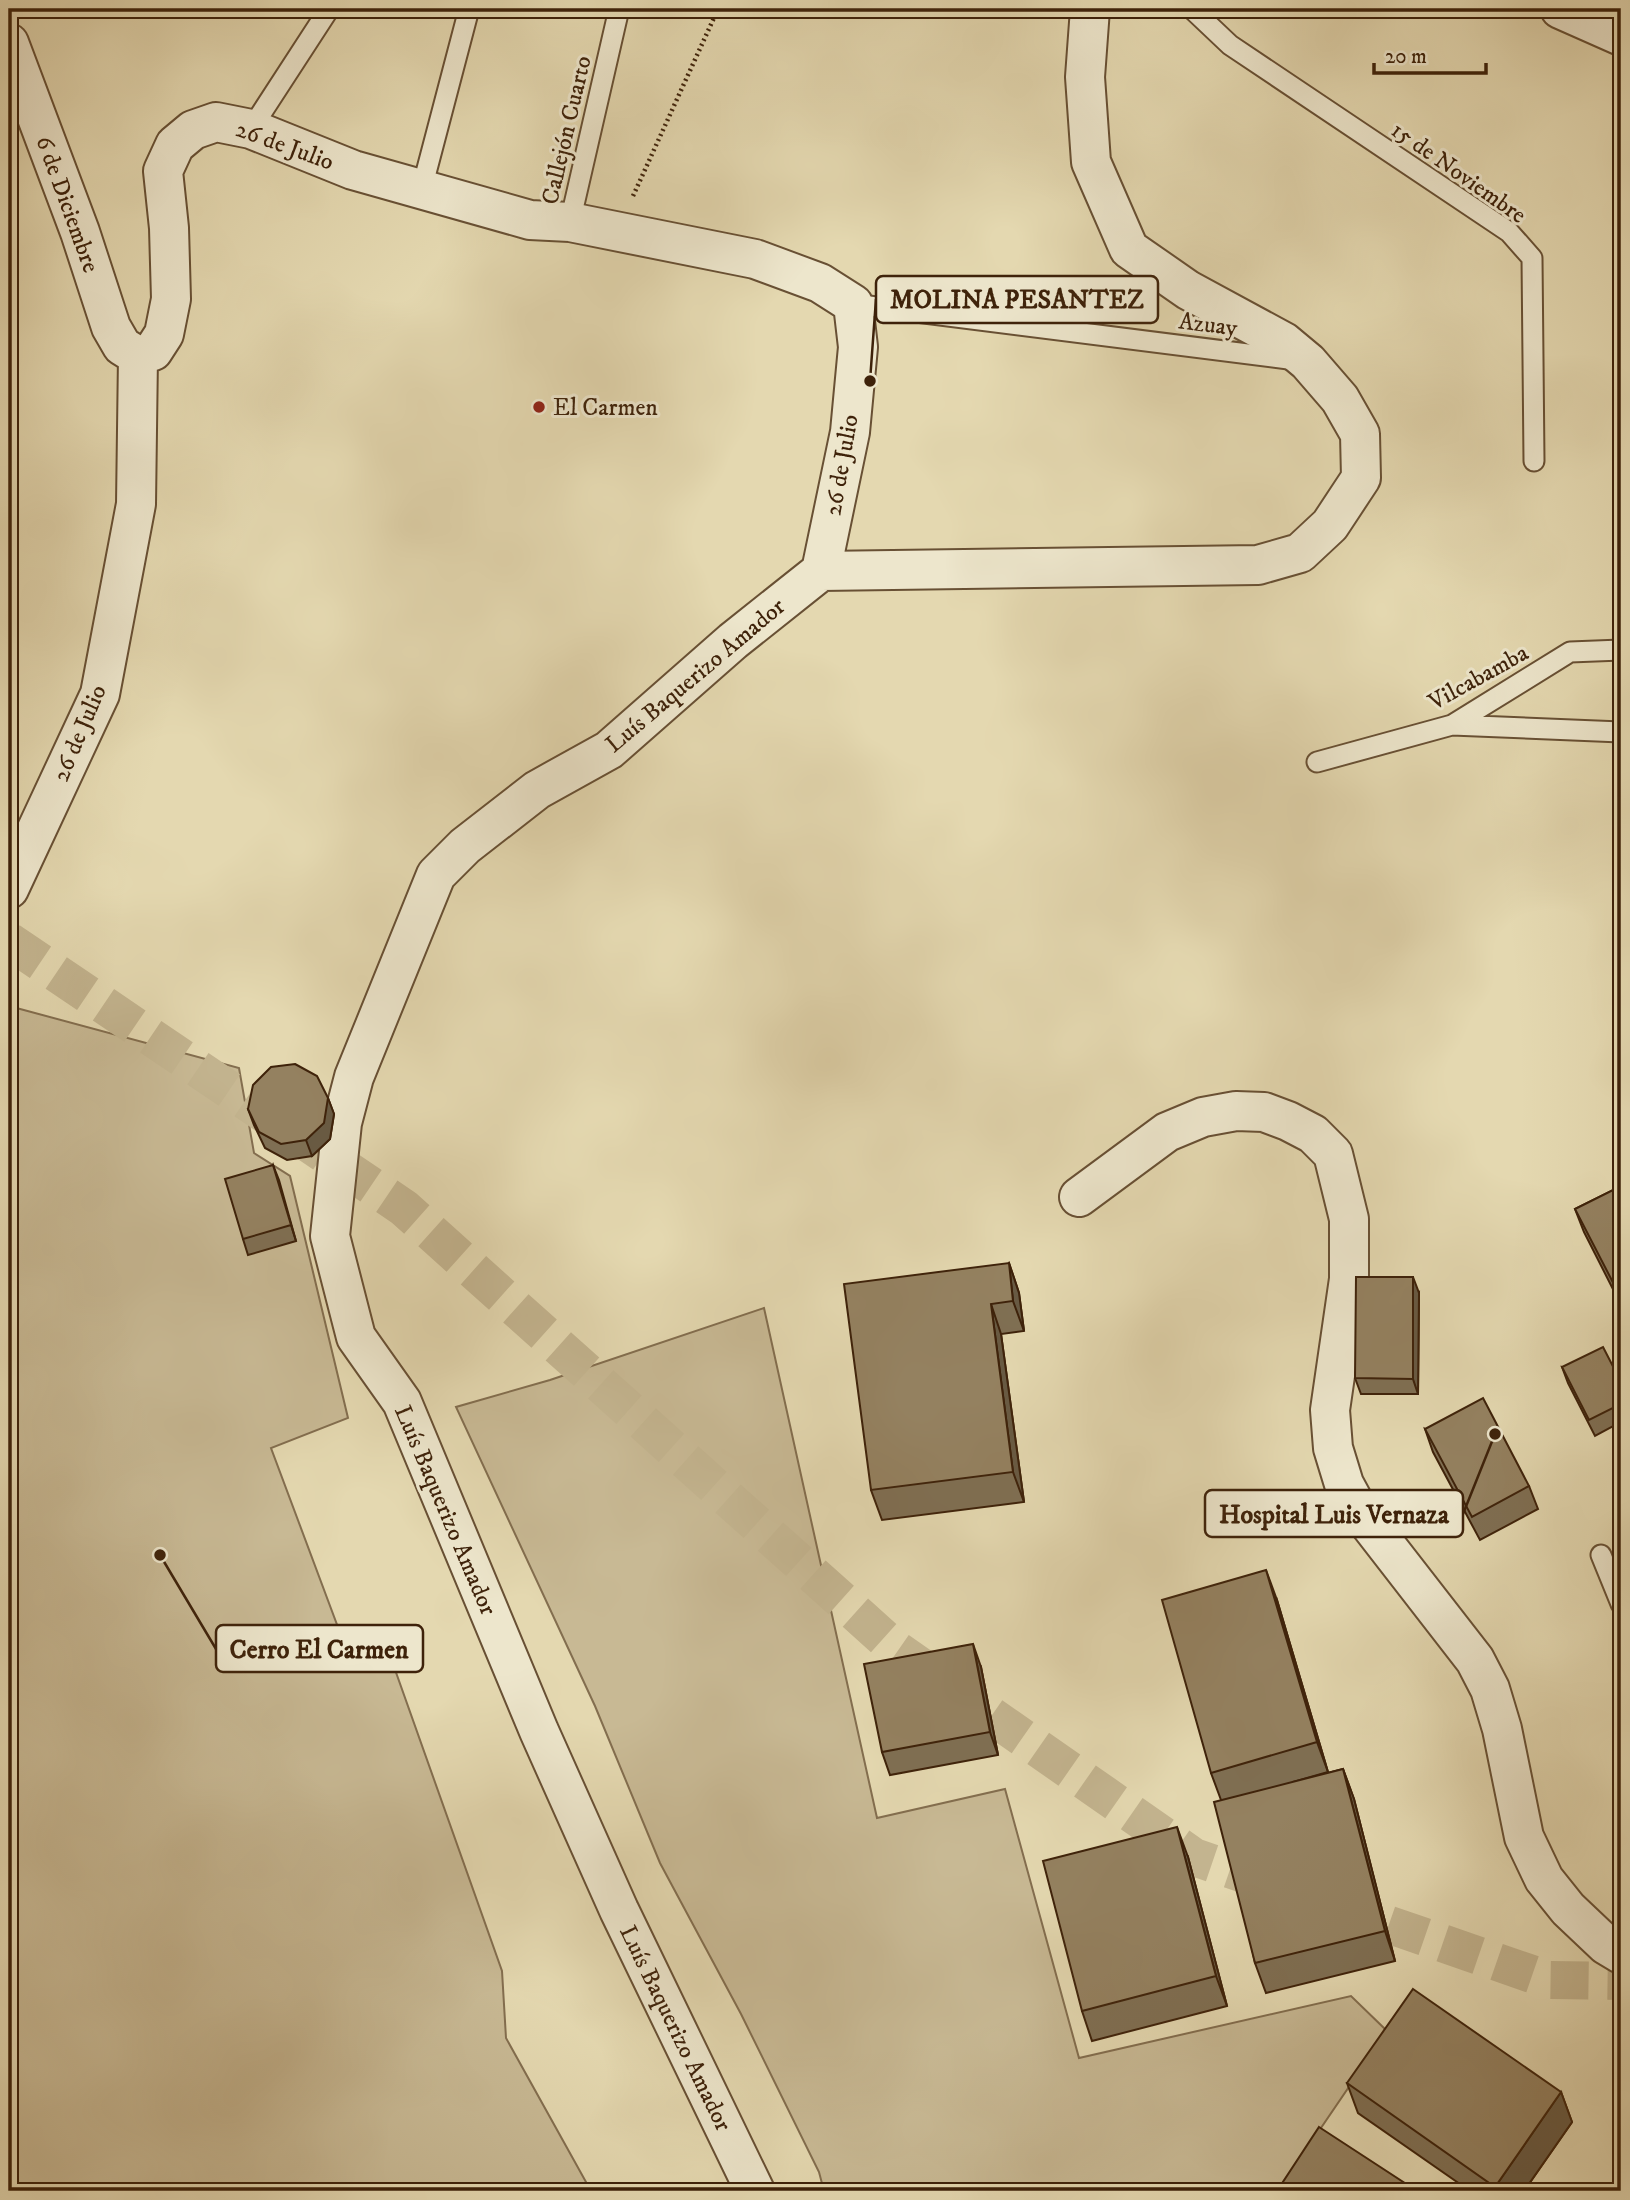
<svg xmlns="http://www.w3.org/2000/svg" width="1630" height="2200" font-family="'IM FELL DW Pica',serif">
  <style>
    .green { fill: #c8b994; stroke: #836e4f; stroke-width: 2 }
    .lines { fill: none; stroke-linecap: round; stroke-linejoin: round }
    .primary-tunnel { stroke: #c3b48f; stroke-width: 38; stroke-dasharray: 38 19; stroke-linecap: butt }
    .lane-casing { stroke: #685034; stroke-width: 23 }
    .street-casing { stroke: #685034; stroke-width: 42 }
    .path { stroke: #3e220a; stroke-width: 4.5; stroke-dasharray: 2 3.5; stroke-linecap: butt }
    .lane { stroke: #ede6cc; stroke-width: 19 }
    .street { stroke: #ede6cc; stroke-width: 38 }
    .wall { fill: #7f6f53; stroke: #3e220a; stroke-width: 2 }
    .shaded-wall { fill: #685a43; stroke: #3e220a; stroke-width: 2 }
    .building { fill: #948160; stroke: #3e220a; stroke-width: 2 }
    .poi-dot { fill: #8f2418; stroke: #ede6cc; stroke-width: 2.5 }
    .labels { text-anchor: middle; stroke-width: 6; stroke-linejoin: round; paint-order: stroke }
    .street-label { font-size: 24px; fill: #3e220a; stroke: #ede6cc }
    .poi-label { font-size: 24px; fill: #3e220a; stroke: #ede6cc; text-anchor: start }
    .leader { fill: none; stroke: #3e220a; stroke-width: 2.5 }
    .callout-dot { fill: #3e220a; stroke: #ede6cc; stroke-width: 2.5 }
    .callout { fill: #ede6cc; stroke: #3e220a; stroke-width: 2.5 }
    .callout-label { font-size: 26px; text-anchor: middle; font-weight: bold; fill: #3e220a }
  </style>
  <rect width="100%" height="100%" fill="#e4d8b0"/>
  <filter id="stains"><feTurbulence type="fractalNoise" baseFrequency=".00286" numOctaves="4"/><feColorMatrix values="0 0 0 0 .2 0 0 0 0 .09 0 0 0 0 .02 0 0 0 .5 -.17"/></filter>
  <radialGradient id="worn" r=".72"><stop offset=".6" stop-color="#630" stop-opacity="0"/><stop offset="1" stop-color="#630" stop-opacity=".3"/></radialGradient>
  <!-- green -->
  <path class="green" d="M 9,1006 L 239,1068 L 254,1153 L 290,1176 L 348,1418 L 271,1448 L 351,1662 L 393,1664 L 502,1971 L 506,2038 L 591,2191 L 9,2191 Z
    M 764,1308 L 877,1818 L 1005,1789 L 1079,2058 L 1351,1996 L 1387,2031 L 1278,2191 L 824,2191 L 819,2172 L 741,2014 L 660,1863 L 595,1706 L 456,1407 L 550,1380 Z"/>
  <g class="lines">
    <!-- primary-tunnel -->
    <path class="primary-tunnel" d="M 9,941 L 404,1208 L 897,1650 L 1194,1857 L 1282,1887
      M 1335,1906 L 1549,1980 L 1621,1981"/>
    <!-- lane casing -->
    <g class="lane-casing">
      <path id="lane" d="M 1192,9 L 1230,45 L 1509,232 L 1532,258 L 1534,461
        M 251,129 L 329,9
        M 422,188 L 469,9
        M 570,222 L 619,9
        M 853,304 L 1296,360
        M 1452,725 L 1621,732
        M 1317,762 L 1452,725 L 1570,652 L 1621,650
        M 1601,1555 L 1621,1604"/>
    </g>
    <!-- street casing -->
    <g class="street-casing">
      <path id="street" d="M 1560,9 L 1621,36
        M 9,43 L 80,232 L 111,327 L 122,346 L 138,356
        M 9,889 L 100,694 L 136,504 L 138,356 L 153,351 L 164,334 L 171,299 L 169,228 L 163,171 L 175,145 L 193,130 L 216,122 L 251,129 L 353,170 L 530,220 L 570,222 L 755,259 L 820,283 L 853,304 L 858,347 L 850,432 L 821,571
        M 1079,1197 L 1167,1132 L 1203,1117 L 1236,1111 L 1264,1112 L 1288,1121 L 1313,1134 L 1333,1154 L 1349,1219 L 1349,1279 L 1330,1410 L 1333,1448 L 1344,1484 L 1357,1508 L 1475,1660 L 1490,1689 L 1502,1729 L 1524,1837 L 1544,1879 L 1568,1909 L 1606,1945 L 1621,1954
        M 755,2191 L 619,1910 L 539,1731 L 402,1402 L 356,1337 L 330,1236 L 342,1123 L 354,1077 L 436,875 L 465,846 L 537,790 L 609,750 L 733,641 L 821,571 L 1258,565 L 1300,553 L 1330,525 L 1361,478 L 1360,434 L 1340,399 L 1308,362 L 1284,342 L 1188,290 L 1129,249 L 1091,162 L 1085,77 L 1090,9"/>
    </g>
    <!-- path -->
    <path class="path" d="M 633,196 L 718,9"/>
    <!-- lane -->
    <use href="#lane" class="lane"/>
    <!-- street -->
    <use href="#street" class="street"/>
  </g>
  <!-- wall -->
  <path class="wall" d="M 328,1098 L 334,1114 L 330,1139 L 312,1156 L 287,1160 L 265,1148 L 254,1125 L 248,1109 Z
    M 273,1165 L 296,1241 L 248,1255 L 243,1239 Z
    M 1621,1186 L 1621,1305 L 1584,1232 L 1575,1209 Z
    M 1009,1263 L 1019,1293 L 1024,1331 L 1001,1334 L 1024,1502 L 882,1520 L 871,1490 Z
    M 1419,1293 L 1418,1394 L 1361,1394 L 1355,1378 Z
    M 1562,1367 L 1621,1382 L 1621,1422 L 1595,1436 L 1568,1383 Z
    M 1425,1429 L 1529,1486 L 1538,1509 L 1480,1540 L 1433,1452 Z
    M 1277,1600 L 1328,1772 L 1293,1782 L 1343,1769 L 1354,1799 L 1395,1961 L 1266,1993 L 1255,1963 L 1221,1800 L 1211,1773 Z
    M 981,1667 L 998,1755 L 890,1775 L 882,1752 Z
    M 1188,1857 L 1227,2006 L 1092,2041 L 1082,2011 Z
    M 1347,2083 L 1561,2092 L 1572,2122 L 1524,2191 L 1470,2191 L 1358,2113 Z"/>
  <!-- shaded-wall -->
  <path class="shaded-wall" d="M 328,1098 L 334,1114 L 330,1139 L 312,1156 L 306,1140 Z
    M 273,1165 L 279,1180 L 296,1241 L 291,1225 Z
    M 1009,1263 L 1019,1293 L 1024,1331 L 1013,1301 Z
    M 1413,1277 L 1419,1293 L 1418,1394 L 1413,1379 Z
    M 991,1304 L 1001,1334 L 1024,1502 L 1013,1472 Z
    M 1266,1570 L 1277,1600 L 1328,1772 L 1317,1742 Z
    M 973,1644 L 981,1667 L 998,1755 L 990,1732 Z
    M 1343,1769 L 1354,1799 L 1395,1961 L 1385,1931 Z
    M 1177,1827 L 1188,1857 L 1227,2006 L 1216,1976 Z
    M 1561,2092 L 1572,2122 L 1524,2191 L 1497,2191 L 1495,2187 Z"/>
  <!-- building -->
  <path class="building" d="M 295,1064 L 317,1076 L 328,1098 L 324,1123 L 306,1140 L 281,1144 L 259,1132 L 248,1109 L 253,1085 L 271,1067 Z
    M 273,1165 L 291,1225 L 243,1239 L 225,1179 Z
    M 1621,1186 L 1621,1298 L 1575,1209 Z
    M 1009,1263 L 1013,1301 L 991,1304 L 1013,1472 L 871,1490 L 844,1284 Z
    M 1356,1277 L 1413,1277 L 1413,1379 L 1355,1378 Z
    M 1603,1347 L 1621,1382 L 1621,1404 L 1589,1420 L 1562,1367 Z
    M 1483,1398 L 1529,1486 L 1472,1517 L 1425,1429 Z
    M 1266,1570 L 1317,1742 L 1211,1773 L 1162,1600 Z
    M 973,1644 L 990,1732 L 882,1752 L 864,1664 Z
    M 1343,1769 L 1385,1931 L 1255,1963 L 1214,1802 Z
    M 1177,1827 L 1216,1976 L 1082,2011 L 1043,1861 Z
    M 1413,1989 L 1561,2092 L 1495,2187 L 1347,2083 Z
    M 1319,2127 L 1417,2191 L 1277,2191 Z"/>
  <!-- markers -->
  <circle class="poi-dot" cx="539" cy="407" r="7"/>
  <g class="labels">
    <!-- street labels -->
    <g class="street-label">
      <text transform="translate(566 130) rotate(-77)" y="8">Callejón Cuarto</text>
      <text transform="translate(285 145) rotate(20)" y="8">26 de Julio</text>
      <text transform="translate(1459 172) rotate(35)" y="8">15 de Noviembre</text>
      <text transform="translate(68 204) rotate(70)" y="8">6 de Diciembre</text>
      <text transform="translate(1208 324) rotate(7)" y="8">Azuay</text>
      <text transform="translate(841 465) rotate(-80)" y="8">26 de Julio</text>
      <text transform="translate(695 675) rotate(-40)" y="8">Luís Baquerizo Amador</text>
      <text transform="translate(1478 677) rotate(-29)" y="8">Vilcabamba</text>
      <text transform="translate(79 733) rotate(-67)" y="8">26 de Julio</text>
      <text transform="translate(446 1510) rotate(67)" y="8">Luís Baquerizo Amador</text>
      <text transform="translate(676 2028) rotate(64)" y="8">Luís Baquerizo Amador</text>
    </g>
    <!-- poi labels -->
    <g class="poi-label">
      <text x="553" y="415">El Carmen</text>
    </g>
  </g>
  <!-- callouts -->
  <path class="leader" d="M870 381L876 299M1495 1434L1463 1514M160 1555L216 1649"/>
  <g class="callout-dot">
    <circle cx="870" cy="381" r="7"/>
    <circle cx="1495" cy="1434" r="7"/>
    <circle cx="160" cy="1555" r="7"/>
  </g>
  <g class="callout">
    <rect x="876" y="276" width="282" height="47" rx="7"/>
    <rect x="1205" y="1490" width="258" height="47" rx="7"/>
    <rect x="216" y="1625" width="207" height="47" rx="7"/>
  </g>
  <g class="callout-label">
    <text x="1017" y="308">MOLINA PESANTEZ</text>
    <text x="1334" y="1523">Hospital Luis Vernaza</text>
    <text x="319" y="1658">Cerro El Carmen</text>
  </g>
  <!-- margin -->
  <rect width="1630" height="2200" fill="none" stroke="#e4d8b0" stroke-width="35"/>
  <rect x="10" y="10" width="1609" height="2179" fill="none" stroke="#3e220a" stroke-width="3.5"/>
  <rect x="18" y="18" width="1595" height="2165" fill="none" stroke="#3e220a" stroke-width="2"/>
  <!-- scale -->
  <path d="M1374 63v10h112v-10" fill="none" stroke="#3e220a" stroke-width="3.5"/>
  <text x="1385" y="63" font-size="21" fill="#3e220a" stroke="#ede6cc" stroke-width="5" paint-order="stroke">20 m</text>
  <rect width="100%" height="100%" filter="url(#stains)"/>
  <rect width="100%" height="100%" fill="url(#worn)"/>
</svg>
